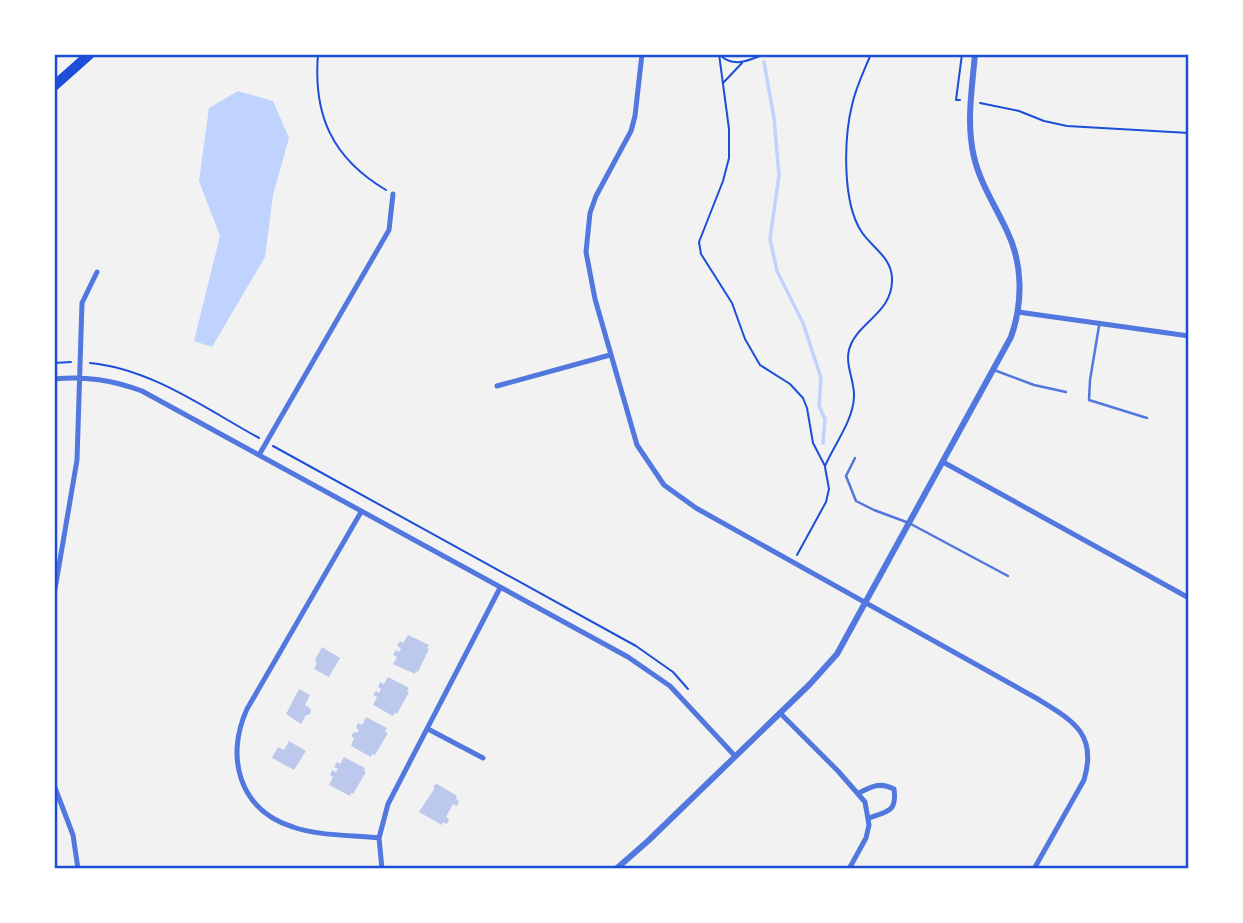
<svg xmlns="http://www.w3.org/2000/svg" width="1243" height="923" font-family="'Source Sans 3',sans-serif">
  <style>
    .water { fill: #bfd3fe }
    .lines { fill: none; stroke-linecap: round; stroke-linejoin: round }
    .stream { stroke: #bfd3fe; stroke-width: 3.5 }
    .building { fill: #bdc9ec }
    .path { stroke: #1d4ed8; stroke-width: 2 }
    .service { stroke: #5277de; stroke-width: 2.5 }
    .minor { stroke: #5277de; stroke-width: 5 }
    .tertiary { stroke: #5277de; stroke-width: 6 }
    .motorway { stroke: #1d4ed8; stroke-width: 10 }
    .neatline { fill: none; stroke: #1d4ed8; stroke-width: 2.5 }
  </style>
  <rect width="100%" height="100%" fill="#f2f2f2"/>
  <!-- water -->
  <path class="water" d="M 238,91 L 273,101 L 289,138 L 273,195 L 265,257 L 212,347 L 194,341 L 220,236 L 199,181 L 209,108 Z"/>
  <g class="lines">
    <!-- stream -->
    <path class="stream" d="M 764,62 L 774,118 L 779,175 L 770,239 L 777,271 L 803,323 L 821,378 L 819,406 L 825,419 L 823,443"/>
  </g>
  <!-- building -->
  <path class="building" d="M 408,635 L 429,645 L 427,648 L 429,649 L 418,672 L 416,671 L 415,674 L 393,664 L 397,657 L 393,655 L 396,650 L 399,652 L 401,648 L 397,646 L 400,641 L 403,643 Z
    M 322,647 L 340,658 L 329,677 L 314,669 L 317,663 L 315,662 L 316,658 Z
    M 388,677 L 409,688 L 407,691 L 409,692 L 397,714 L 395,713 L 393,716 L 373,705 L 377,697 L 373,695 L 376,691 L 379,693 L 381,689 L 378,687 L 380,682 L 384,684 Z
    M 299,689 L 310,695 L 305,705 L 310,708 L 311,712 L 309,715 L 306,715 L 301,724 L 286,714 Z
    M 366,717 L 387,728 L 385,732 L 388,733 L 375,755 L 372,754 L 371,757 L 351,746 L 354,738 L 351,736 L 354,732 L 357,733 L 359,730 L 356,728 L 358,723 L 362,725 Z
    M 289,741 L 306,751 L 294,770 L 272,758 L 278,747 L 284,750 Z
    M 344,757 L 365,768 L 364,771 L 366,772 L 353,794 L 351,793 L 350,796 L 329,785 L 333,777 L 330,775 L 332,770 L 336,772 L 338,769 L 334,767 L 337,762 L 340,764 Z
    M 437,784 L 457,796 L 456,799 L 459,801 L 457,806 L 453,804 L 446,817 L 449,819 L 447,824 L 443,822 L 442,825 L 419,812 L 434,789 L 434,785 Z"/>
  <g class="lines">
    <!-- path -->
    <path class="path" d="M 318,54 C 313,115 332,158 386,190
      M 719,54 L 729,129 L 729,158 L 723,181 L 699,242 L 701,254 L 732,303 L 745,339 L 760,365 L 790,384 L 803,398 L 807,408 L 813,443 L 825,466 C 834,445 853,421 854,397 C 855,382 845,365 849,350 C 856,322 893,314 892,279 C 892,257 871,247 861,231 C 842,201 844,138 852,105 C 856,87 864,71 871,54
      M 721,56 C 735,68 749,60 765,54
      M 724,82 L 742,63
      M 960,100 L 956,100 L 962,54
      M 980,103 L 1019,111 L 1044,121 L 1067,126 L 1189,133
      M 54,363 L 71,362
      M 90,363 C 152,369 206,409 259,438
      M 273,446 L 636,646 L 673,672 L 688,689
      M 797,555 L 826,502 L 829,489 L 825,467"/>
    <!-- service -->
    <path class="service" d="M 1099,326 L 1090,380 L 1089,400 L 1147,418
      M 994,370 L 1034,385 L 1066,392
      M 855,458 L 846,476 L 856,501 L 874,510 L 909,523 L 1008,576"/>
    <!-- minor -->
    <path class="minor" d="M 642,54 L 635,116 L 631,131 L 596,196 L 590,213 L 586,252 L 595,299 L 637,445 L 664,485 L 696,508 L 1036,698 C 1072,720 1098,733 1084,780 L 1034,869
      M 1018,312 L 1189,336
      M 54,379 C 86,376 112,380 142,391 L 628,657 L 670,686 L 735,756
      M 497,386 L 610,355
      M 259,455 L 389,230 L 393,194
      M 943,462 L 1189,598
      M 361,512 L 247,709 C 225,757 239,810 293,827 C 318,836 353,835 379,838
      M 54,595 L 77,460 L 82,303 L 97,272
      M 780,713 L 838,771 L 865,802 L 869,825 L 866,838 L 849,869
      M 428,729 L 483,758
      M 54,785 L 73,835 L 78,869
      M 859,793 C 872,786 880,782 894,789 C 897,812 888,811 869,818
      M 382,869 L 379,838 L 388,804 L 500,588"/>
    <!-- tertiary -->
    <path class="tertiary" d="M 616,869 L 648,841 L 810,684 L 837,654 L 1011,337 C 1023,303 1023,264 1007,231 C 996,207 980,183 974,157 C 966,123 972,89 975,54"/>
    <!-- motorway -->
    <path class="motorway" d="M 54,86 L 90,54"/>
  </g>
  <!-- border -->
  <rect width="1243" height="923" fill="none" stroke="#ffffff" stroke-width="112"/>
  <rect x="56" y="56" width="1131" height="811" class="neatline"/>
</svg>
